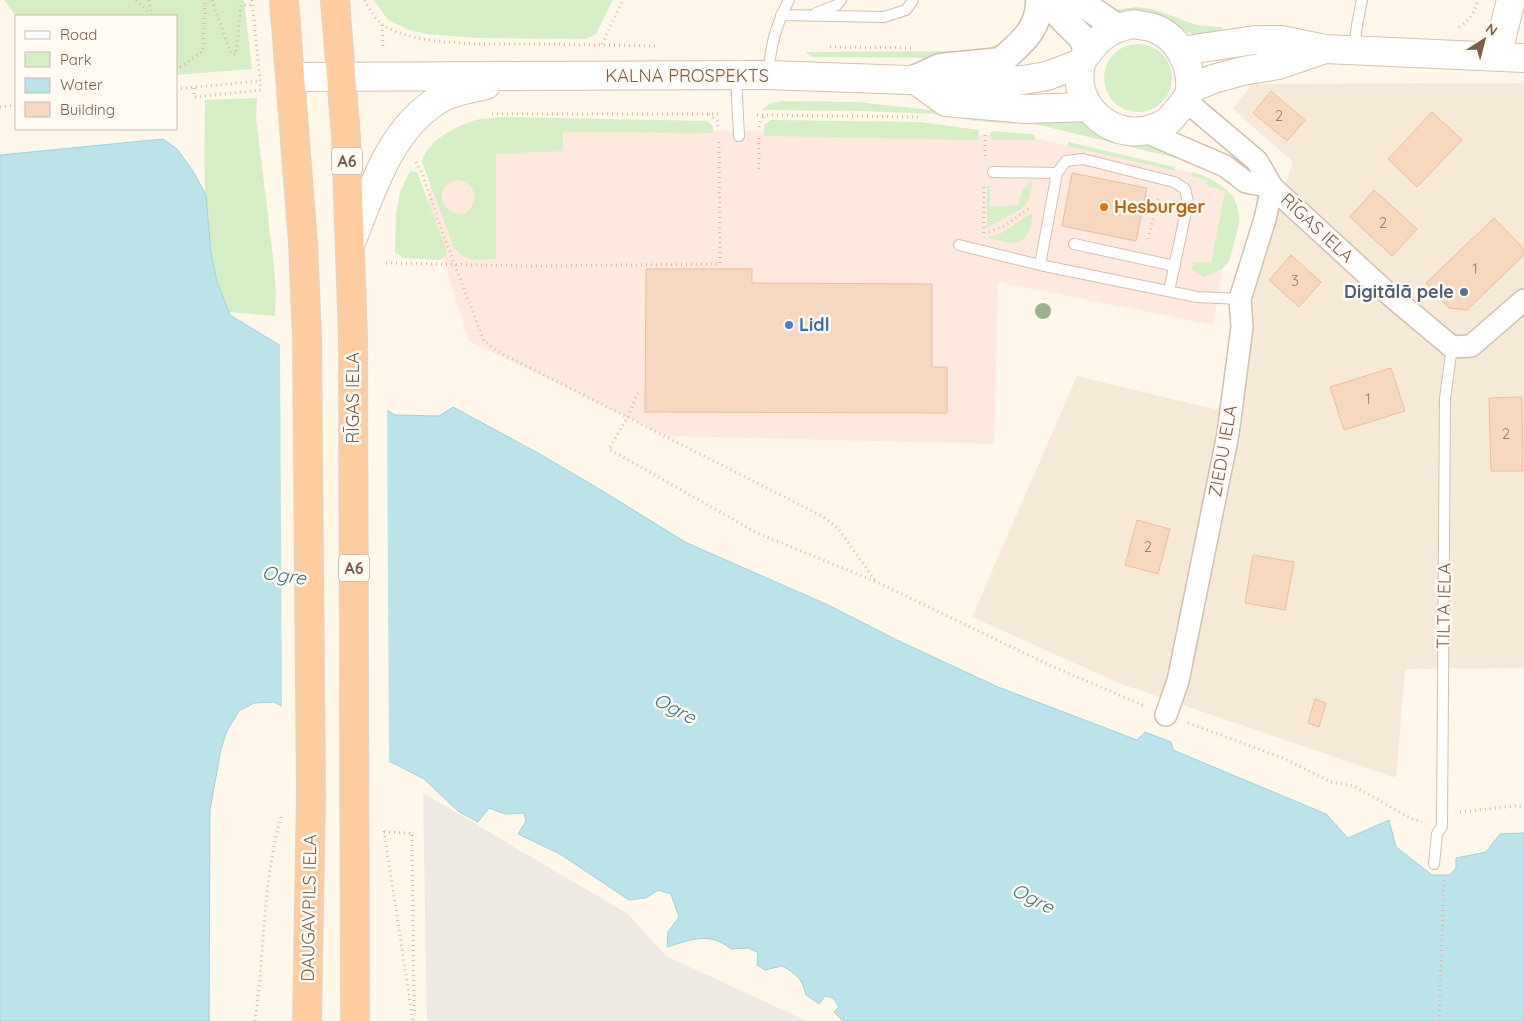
<svg xmlns="http://www.w3.org/2000/svg" width="1524" height="1021" font-family="Quicksand,sans-serif">
  <style>
    .residential { fill: #f6e9d7 }
    .commercial { fill: #ffe8dd }
    .industrial { fill: #efe9e3 }
    .green { fill: #d5eec6; fill-rule: evenodd }
    .water { fill: #bce2ea; stroke: #a1d1dd }
    .pier { fill: #fef7ea }
    .building { fill: #f6d7bf; stroke: #eabe9e }
    .lines { fill: none; stroke-linecap: round; stroke-linejoin: round }
    .service-casing { stroke: #d2bfad; stroke-width: 12 }
    .minor-casing { stroke: #d2bfad; stroke-width: 24 }
    .tertiary-casing { stroke: #d2bfad; stroke-width: 29 }
    .secondary-casing { stroke: #d6c0ab; stroke-width: 30 }
    .trunk-casing { stroke: #ddd5d0; stroke-width: 30 }
    .path { stroke: #dcbaa1; stroke-width: 3; stroke-dasharray: 1 4; stroke-linecap: butt }
    .service { stroke: #fff; stroke-width: 10 }
    .minor { stroke: #fff; stroke-width: 21 }
    .tertiary { stroke: #fff; stroke-width: 26 }
    .secondary { stroke: #fff; stroke-width: 28 }
    .trunk { stroke: #fecc9e; stroke-width: 28 }
    .tree { fill: #9db38b }
    .food-dot { fill: #e8710a; stroke: #fffaf2; stroke-width: 2 }
    .service-dot { fill: #5c6f8a; stroke: #fffaf2; stroke-width: 2 }
    .shop-dot { fill: #3f7fe0; stroke: #fffaf2; stroke-width: 2 }
    .labels { text-anchor: middle; stroke-width: 5; stroke-linejoin: round; paint-order: stroke }
    .number-label { font-size: 15px; fill: #9a7c67 }
    .shield { fill: #fffaf2; stroke: #a38d7c; stroke-width: 1 }
    .shield-label { font-size: 16px; font-weight: bold; fill: #7c5e4a }
    .street-label { font-size: 18px; fill: #7c5e4a; stroke: #fffaf2 }
    .food-label { font-size: 18px; font-weight: bold; fill: #c56008; stroke: #fffaf2; text-anchor: start }
    .service-label { font-size: 18px; font-weight: bold; fill: #4e5e75; stroke: #fffaf2; text-anchor: end }
    .shop-label { font-size: 18px; font-weight: bold; fill: #366cbe; stroke: #fffaf2; text-anchor: start }
    .water-label { font-size: 19px; font-style: italic; fill: #3e7a89; stroke: #fffaf2 }
  </style>
  <rect width="100%" height="100%" fill="#fef7ea"/>
  <!-- residential -->
  <path class="residential" d="M 1524,83 L 1524,668 L 1405,669 L 1396,778 L 1119,683 L 972,617 L 1077,376 L 1217,410 L 1246,294 L 1293,162 L 1233,109 L 1252,84 Z"/>
  <!-- commercial -->
  <path class="commercial" d="M 476,126 L 1025,136 L 1205,176 L 1235,196 L 1213,325 L 998,282 L 994,444 L 667,436 L 469,341 L 427,209 L 432,173 Z"/>
  <!-- industrial -->
  <path class="industrial" d="M 423,793 L 628,914 L 666,956 L 807,1021 L 427,1021 Z"/>
  <!-- green -->
  <path class="green" d="M 4,0 L 244,0 L 252,69 L 176,75 L 176,16 L 16,16 Z
    M 374,0 L 613,0 L 596,34 L 586,39 L 477,38 L 427,34 L 409,30 L 388,20 Z
    M 1104,7 L 1116,10 L 1135,7 L 1152,9 L 1197,25 L 1221,27 L 1227,33 L 1207,36 L 1188,33 L 1160,18 L 1121,14 Z
    M 1000,43 L 1004,48 L 959,58 L 812,57 L 805,52 L 965,51 L 983,50 Z
    M1104 78a34 34 0 1 1 68 0a34 34 0 1 1-68 0Z
    M 257,98 L 256,117 L 274,265 L 276,294 L 275,316 L 229,312 C 225,302 220,291 217,280 C 201,225 205,157 205,100 Z
    M 783,101 L 857,102 L 1015,119 L 1015,124 L 976,121 L 936,114 L 859,111 L 761,110 L 771,103 Z
    M 503,117 L 707,121 L 713,126 L 713,133 L 563,132 L 563,151 L 496,154 L 496,259 C 478,260 468,263 454,248 L 422,162 C 426,141 456,126 476,120 C 484,118 494,118 503,117 ZM 456,180 C 467,181 473,186 475,197 C 468,237 418,195 456,180 Z
    M 1032,119 L 1079,120 L 1124,142 L 1149,146 L 1173,152 L 1189,161 L 1043,126 L 1037,125 Z
    M 771,120 L 921,122 L 979,130 L 978,140 L 764,136 L 764,125 Z
    M 994,131 L 1032,134 L 1035,136 L 1035,140 L 991,140 L 990,133 Z
    M 1068,142 L 1175,167 L 1175,171 L 1068,146 Z
    M 410,171 L 417,172 L 447,251 L 445,256 L 440,260 L 403,258 L 395,252 L 396,213 L 400,192 Z
    M 1192,172 C 1213,178 1238,191 1239,216 C 1240,223 1237,232 1235,239 C 1229,265 1230,267 1204,277 L 1192,270 L 1193,262 L 1211,263 L 1225,191 L 1207,186 L 1207,180 L 1191,176 Z
    M 1033,181 L 1029,198 L 1023,208 L 987,228 L 987,186 L 990,186 L 990,207 L 1019,205 C 1021,194 1021,188 1033,181 Z
    M 1033,212 C 1031,219 1031,230 1027,235 C 1018,249 999,240 987,237 L 1000,234 Z"/>
  <!-- water -->
  <path class="water" d="M 163,139 L 177,149 L 193,171 L 206,195 L 211,253 L 217,282 L 230,315 L 395,415 L 439,416 L 453,407 L 538,453 L 601,490 L 687,543 L 826,604 L 897,640 L 998,687 L 1137,740 L 1145,732 L 1171,742 L 1173,750 L 1326,814 L 1348,838 L 1389,820 L 1396,847 L 1432,875 L 1450,875 L 1456,868 L 1456,858 L 1486,852 L 1500,834 L 1524,833 L 1524,1021 L 843,1021 L 834,1012 L 839,1007 L 833,998 L 825,996 L 819,1004 L 806,995 C 802,979 797,974 782,966 L 765,970 L 757,965 L 758,953 L 749,948 L 731,949 C 709,931 691,940 667,947 L 668,932 L 679,917 L 671,894 L 658,890 L 646,898 L 629,900 L 560,854 L 518,834 L 526,821 L 524,813 L 505,814 L 489,808 L 478,822 L 459,812 L 424,779 L 274,702 L 254,703 L 239,711 L 227,731 L 221,749 L 210,810 L 209,1021 L 0,1021 L 0,155 Z"/>
  <!-- pier -->
  <path class="pier" d="M 280,342 L 387,407 L 389,763 L 282,709 Z"/>
  <!-- building -->
  <path class="building" d="M 1271,91 L 1305,120 L 1287,141 L 1253,113 Z
    M 1432,112 L 1462,140 L 1417,187 L 1388,159 Z
    M 1072,173 L 1147,188 L 1136,241 L 1062,226 Z
    M 1374,190 L 1417,229 L 1392,256 L 1350,217 Z
    M 1494,218 L 1524,249 L 1524,255 L 1467,310 L 1449,308 L 1426,283 Z
    M 1291,255 L 1321,282 L 1299,307 L 1269,280 Z
    M 646,269 L 752,269 L 752,283 L 932,284 L 932,367 L 947,367 L 947,413 L 645,412 Z
    M 1391,368 L 1405,411 L 1344,430 L 1330,387 Z
    M 1522,397 L 1523,471 L 1491,471 L 1489,398 Z
    M 1137,520 L 1170,529 L 1158,574 L 1125,565 Z
    M 1253,555 L 1294,562 L 1285,610 L 1245,603 Z
    M 1315,699 L 1326,703 L 1319,727 L 1308,723 Z"/>
  <g class="lines">
    <!-- service casing -->
    <g class="service-casing">
      <path id="service" d="M 816,13 L 837,5 L 841,0
        M 781,15 L 884,17 L 906,10 L 913,0
        M 1354,50 L 1357,25 L 1362,0
        M 768,75 C 771,45 775,27 789,0
        M 736,77 L 739,136
        M 993,172 L 1057,173
        M 1074,244 L 1175,266
        M 959,245 L 1040,265 L 1197,297 L 1240,299
        M 1040,265 L 1057,173 L 1066,161 L 1083,159 L 1174,182 L 1185,189 L 1188,202 L 1169,291
        M 1434,864 L 1437,834 L 1442,826 L 1445,398 L 1452,347"/>
    </g>
    <!-- minor casing -->
    <g class="minor-casing">
      <path id="minor" d="M 1186,101 L 1257,161 L 1272,187 L 1384,290 L 1452,347 L 1471,346 L 1524,300
        M 1146,132 L 1225,166 L 1246,182 L 1272,187
        M 1166,715 L 1178,681 L 1228,434 L 1242,327 L 1240,299 L 1265,219 L 1272,187"/>
    </g>
    <!-- tertiary casing -->
    <g class="tertiary-casing">
      <path id="tertiary" d="M 1056,0 L 1060,16 L 1081,37 L 1088,51
        M 1077,0 L 1117,27
        M 914,79 L 940,67 L 1001,61 C 1021,43 1040,29 1039,0"/>
    </g>
    <!-- secondary casing -->
    <g class="secondary-casing">
      <path id="secondary" d="M 1134,24 C 1141,26 1150,26 1156,29 C 1178,38 1192,65 1190,88 C 1190,97 1183,104 1177,111 C 1174,114 1171,119 1167,122 C 1164,124 1160,126 1157,127 C 1116,145 1070,107 1081,64 C 1083,57 1090,50 1094,45 C 1105,32 1117,27 1134,24 Z
        M 1181,51 L 1255,40 L 1281,40 L 1325,49 L 1524,58
        M 1497,56 L 1511,0
        M 291,77 L 768,75 L 965,82 L 1023,80 L 1047,76 L 1081,63
        M 914,79 L 946,102 L 1026,109 L 1089,107
        M 1190,89 L 1213,79 L 1243,71 L 1278,65 L 1325,49
        M 350,245 C 371,194 388,131 438,100 C 451,91 471,89 486,85"/>
    </g>
    <!-- trunk casing -->
    <g class="trunk-casing">
      <path id="trunk" d="M 284,0 L 303,243 L 307,337 L 311,795 L 307,1021
        M 335,0 L 346,137 L 353,339 L 355,1021"/>
    </g>
    <!-- path -->
    <path class="path" d="M 136,0 L 152,16
      M 149,0 L 152,16
      M 212,0 L 231,54 L 236,54 L 241,5 L 253,5
      M 252,0 L 261,89
      M 365,0 C 368,8 376,20 383,25 C 416,48 504,44 545,44 C 582,45 619,45 656,46
      M 382,25 L 383,49
      M 1459,27 C 1470,20 1475,12 1478,0
      M 602,44 L 623,0
      M 830,47 L 914,48
      M 176,70 L 203,51 L 205,0
      M 194,88 L 194,97 L 261,90
      M 176,89 L 260,81
      M 0,107 L 16,105
      M 492,114 L 720,114
      M 709,114 L 717,121 L 718,127
      M 757,115 L 918,117
      M 759,127 L 760,122 L 765,115
      M 759,138 L 759,170
      M 985,156 L 985,132
      M 416,162 L 422,173 L 442,231 L 484,341 L 497,351 L 822,516 L 838,528 L 876,582
      M 989,232 L 1006,225 L 1030,207
      M 984,233 L 984,187
      M 1148,239 L 1159,196
      M 386,263 L 532,266 L 720,264 L 719,138
      M 638,393 L 627,418 L 609,449 L 757,533 L 877,582 L 1049,665 L 1145,706
      M 1188,723 L 1283,758 L 1331,782 L 1354,786 L 1410,818 L 1422,822
      M 1460,812 L 1515,806 L 1524,807
      M 384,831 L 413,1021
      M 384,832 L 412,833 L 414,1015
      M 255,1021 C 265,952 262,880 282,814
      M 1439,1021 L 1444,879"/>
    <!-- service -->
    <use href="#service" class="service"/>
    <!-- minor -->
    <use href="#minor" class="minor"/>
    <!-- tertiary -->
    <use href="#tertiary" class="tertiary"/>
    <!-- secondary -->
    <use href="#secondary" class="secondary"/>
    <!-- trunk -->
    <use href="#trunk" class="trunk"/>
  </g>
  <!-- trees -->
  <circle class="tree" cx="1043" cy="311" r="8"/>
  <!-- markers -->
  <circle class="food-dot" cx="1104" cy="207" r="5"/>
  <circle class="service-dot" cx="1464" cy="292" r="5"/>
  <circle class="shop-dot" cx="789" cy="325" r="5"/>
  <g class="labels">
    <!-- number labels -->
    <g class="number-label">
      <text x="1279" y="121">2</text>
      <text x="1383" y="228">2</text>
      <text x="1475" y="274">1</text>
      <text x="1295" y="286">3</text>
      <text x="1368" y="404">1</text>
      <text x="1506" y="439">2</text>
      <text x="1148" y="552">2</text>
    </g>
    <!-- shield labels -->
    <g class="shield">
      <rect x="332" y="147.5" width="30" height="27" rx="4"/>
      <rect x="339" y="554.5" width="30" height="27" rx="4"/>
    </g>
    <g class="shield-label">
      <text x="347" y="167">A6</text>
      <text x="354" y="574">A6</text>
    </g>
    <!-- street labels -->
    <g class="street-label">
      <text x="687" y="82">KALNA PROSPEKTS</text>
      <text transform="translate(1317 228) rotate(43)" y="6">RĪGAS IELA</text>
      <text transform="translate(353 398) rotate(-90)" y="6">RĪGAS IELA</text>
      <text transform="translate(1223 451) rotate(-80)" y="6">ZIEDU IELA</text>
      <text transform="translate(1444 606) rotate(-89)" y="6">TILTA IELA</text>
      <text transform="translate(309 908) rotate(-89)" y="6">DAUGAVPILS IELA</text>
    </g>
    <!-- food labels -->
    <g class="food-label">
      <text x="1114" y="213">Hesburger</text>
    </g>
    <!-- service labels -->
    <g class="service-label">
      <text x="1454" y="298">Digitālā pele</text>
    </g>
    <!-- shop labels -->
    <g class="shop-label">
      <text x="799" y="331">Lidl</text>
    </g>
    <!-- water labels -->
    <g class="water-label">
      <text transform="translate(284 575) rotate(8)" y="7">Ogre</text>
      <text transform="translate(675 708) rotate(28)" y="7">Ogre</text>
      <text transform="translate(1033 898) rotate(27)" y="7">Ogre</text>
    </g>
  </g>
  <!-- legend -->
  <rect x="15" y="15" width="162" height="115" fill="#fffaf2" stroke="#cbbcaf"/>
  <rect x="25" y="31" width="25" height="8" fill="#ffffff" stroke="#cbbcaf"/>
  <text x="60" y="40" font-size="15" fill="#7c5e4a">Road</text>
  <rect x="25" y="52" width="25" height="15" fill="#d5eec6" stroke="#cbbcaf"/>
  <text x="60" y="65" font-size="15" fill="#7c5e4a">Park</text>
  <rect x="25" y="78" width="25" height="15" fill="#bce2ea" stroke="#cbbcaf"/>
  <text x="60" y="90" font-size="15" fill="#7c5e4a">Water</text>
  <rect x="25" y="102" width="25" height="15" fill="#f6d7bf" stroke="#cbbcaf"/>
  <text x="60" y="115" font-size="15" fill="#7c5e4a">Building</text>
  <!-- north arrow -->
  <g transform="translate(1484 40) rotate(36)" stroke="#fffaf2" stroke-width="4" paint-order="stroke">
  <path d="M0-4L9 19L0 12L-9 19Z" fill="#7c5e4a"/>
  <text y="-8" font-size="14" font-weight="bold" text-anchor="middle" fill="#7c5e4a">N</text>
  </g>
</svg>
